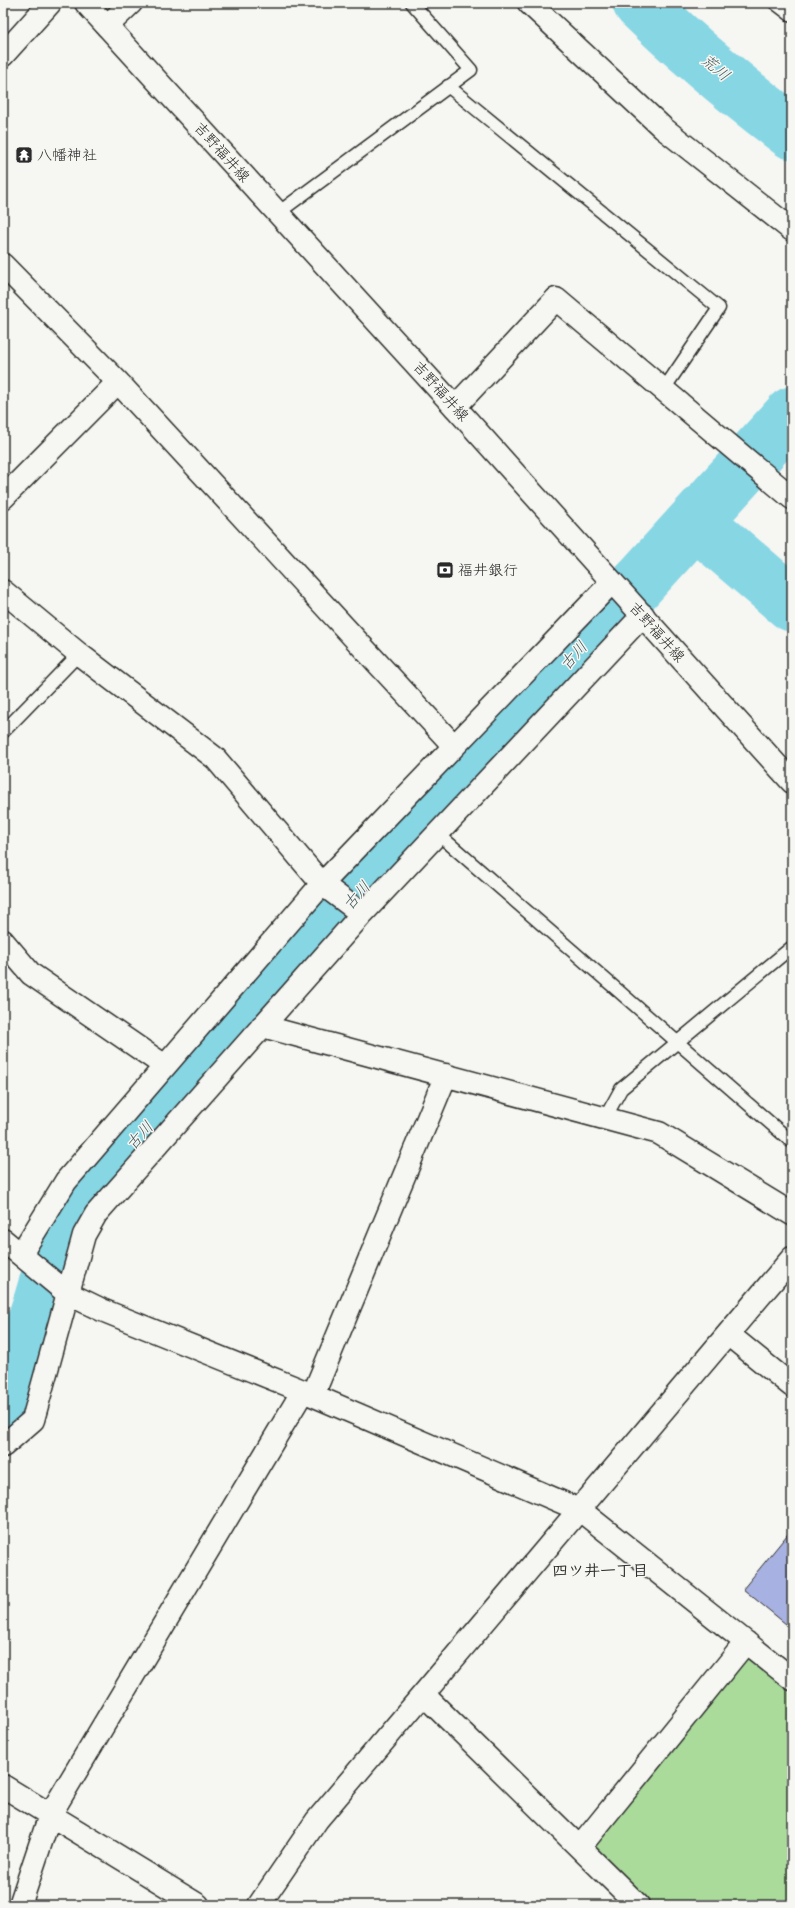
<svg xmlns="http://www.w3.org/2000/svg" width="795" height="1908" font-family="'Gochi Hand','Klee One',sans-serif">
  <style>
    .green { fill: #aadb9b; stroke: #6a8363 }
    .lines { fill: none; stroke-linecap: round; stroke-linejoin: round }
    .river { stroke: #87d6e4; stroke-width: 55 }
    .building { fill: #a8b2e2; stroke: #2b2b2b }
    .lane-casing { stroke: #2b2b2b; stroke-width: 15 }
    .street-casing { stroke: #2b2b2b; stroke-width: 25 }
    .secondary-casing { stroke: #2b2b2b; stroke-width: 25 }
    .lane { stroke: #f6f6f2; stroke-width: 12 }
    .street { stroke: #f6f6f2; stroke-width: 22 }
    .secondary { stroke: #f6f6f2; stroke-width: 22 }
    .labels { text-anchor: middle; stroke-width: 3; stroke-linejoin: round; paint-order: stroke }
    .street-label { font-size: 15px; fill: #2b2b2b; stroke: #f6f6f2 }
    .poi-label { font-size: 15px; fill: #2b2b2b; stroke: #f6f6f2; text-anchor: start }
    .water-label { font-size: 16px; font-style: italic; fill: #425659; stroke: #f6f6f2 }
    .neighbourhood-label { font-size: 16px; font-weight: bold; fill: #2b2b2b; stroke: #f6f6f2 }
  </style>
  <rect width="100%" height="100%" fill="#f6f6f2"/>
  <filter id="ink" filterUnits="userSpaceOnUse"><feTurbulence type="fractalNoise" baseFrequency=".025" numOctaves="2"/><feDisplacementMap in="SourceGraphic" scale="8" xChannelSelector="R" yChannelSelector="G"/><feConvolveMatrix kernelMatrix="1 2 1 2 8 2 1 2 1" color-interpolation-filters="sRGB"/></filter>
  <g filter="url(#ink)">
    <!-- green -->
    <path class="green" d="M 746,1642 L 792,1679 L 792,1905 L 638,1905 L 580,1847 Z"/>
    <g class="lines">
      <!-- river -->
      <path class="river" d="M 640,3 C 687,49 739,92 792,132
        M 695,521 L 792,414
        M 3,1407 L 10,1394 L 41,1301 L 59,1240 L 72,1209 L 89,1188 L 695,521 L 792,604"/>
    </g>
    <!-- building -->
    <path class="building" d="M 792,1529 L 792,1629 L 743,1589 Z"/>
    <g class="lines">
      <!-- lane casing -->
      <g class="lane-casing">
        <path id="lane" d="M 775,3 L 792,16
          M 448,86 L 719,308 L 664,389
          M 278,213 L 471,70 L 412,3
          M 3,732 L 79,654
          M 437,833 L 792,1142
          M 605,1118 L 621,1089 L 792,947"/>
      </g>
      <!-- street casing -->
      <g class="street-casing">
        <path id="street" d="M 529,3 L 663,128 L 792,230
          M 107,26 L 131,3
          M 3,265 L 118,382 L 454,746
          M 455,407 L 556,299 L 792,498
          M 3,498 L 118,382
          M 3,591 L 79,654 L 215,758 L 322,884 L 362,914
          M 3,941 L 31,974 L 165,1066
          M 262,1026 L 659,1133 L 792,1214
          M 3,1240 L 67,1293 L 102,1310 L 303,1391 L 580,1510 L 792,1679
          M 21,1254 L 66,1181 L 322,884 L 612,582
          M 728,1334 L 792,1386
          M 313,1395 L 446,1075
          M 3,1446 L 33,1420 L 84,1235 L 96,1214 L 362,914 L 643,615
          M 424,1695 L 638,1905
          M 3,1786 L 198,1905
          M 580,1847 L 746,1642
          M 20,1905 L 50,1815 L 303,1391
          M 259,1905 L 317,1820 L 792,1258"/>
      </g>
      <!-- secondary casing -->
      <g class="secondary-casing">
        <path id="secondary" d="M 86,3 L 455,407 L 792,782
          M 3,55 L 50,3"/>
      </g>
      <!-- lane -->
      <use href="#lane" class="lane"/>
      <!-- street -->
      <use href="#street" class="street"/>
      <!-- secondary -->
      <use href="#secondary" class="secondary"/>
    </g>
  </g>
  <!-- icons -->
  <defs>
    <g id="temple-square" transform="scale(0.9)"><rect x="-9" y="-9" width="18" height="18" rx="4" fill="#2b2b2b" stroke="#f6f6f2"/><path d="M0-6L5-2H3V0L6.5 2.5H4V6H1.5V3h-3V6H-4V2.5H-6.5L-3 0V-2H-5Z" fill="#fff"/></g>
    <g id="bank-square" transform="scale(0.9)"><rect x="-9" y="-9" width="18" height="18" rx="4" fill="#2b2b2b" stroke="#f6f6f2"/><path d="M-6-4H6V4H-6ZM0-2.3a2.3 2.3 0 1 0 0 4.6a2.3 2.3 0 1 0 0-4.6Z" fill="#fff"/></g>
  </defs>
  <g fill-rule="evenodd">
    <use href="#temple-square" x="24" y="155"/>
    <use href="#bank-square" x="445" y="570"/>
  </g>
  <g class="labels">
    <!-- street labels -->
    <g class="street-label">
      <text transform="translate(222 152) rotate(48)" y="5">吉野福井線</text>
      <text transform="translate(441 391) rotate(48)" y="5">吉野福井線</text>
      <text transform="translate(657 632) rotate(48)" y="5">吉野福井線</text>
    </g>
    <!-- poi labels -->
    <g class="poi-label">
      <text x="37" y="160">八幡神社</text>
      <text x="458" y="575">福井銀行</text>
    </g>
    <!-- water labels -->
    <g class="water-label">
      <text transform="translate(716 67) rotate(40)" y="6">荒川</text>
      <text transform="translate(573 655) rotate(-48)" y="6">古川</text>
      <text transform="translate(356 895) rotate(-48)" y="6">古川</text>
      <text transform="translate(139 1135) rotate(-48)" y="6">古川</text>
    </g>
    <!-- neighbourhood labels -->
    <g class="neighbourhood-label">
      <text x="600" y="1576">四ツ井一丁目</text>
    </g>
  </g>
  <!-- margin -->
  <rect width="795" height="1908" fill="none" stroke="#f6f6f2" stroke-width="16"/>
  <rect x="8" y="8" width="779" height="1892" fill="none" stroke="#2b2b2b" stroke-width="1.5" filter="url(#ink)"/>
</svg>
